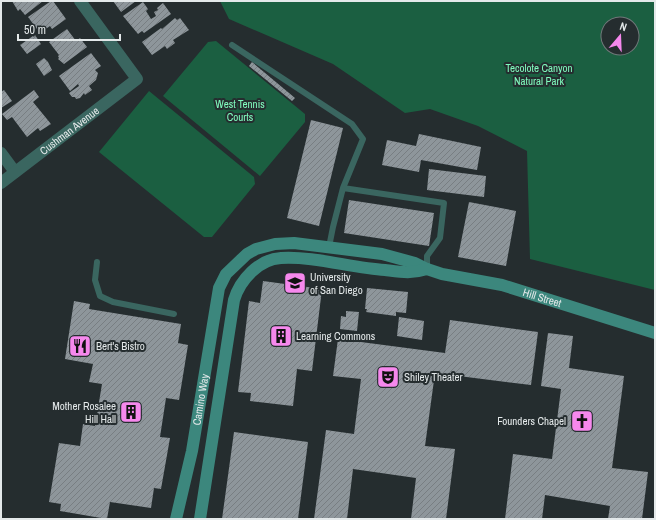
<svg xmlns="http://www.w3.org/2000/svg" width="656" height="520" font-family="'Archivo Narrow',sans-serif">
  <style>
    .park { fill: #1b5f41; fill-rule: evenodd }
    .building { fill: url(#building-hatch) }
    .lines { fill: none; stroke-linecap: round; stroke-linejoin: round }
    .lane { stroke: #3a6660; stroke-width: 6 }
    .street { stroke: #3a6660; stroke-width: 12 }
    .secondary { stroke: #3c877d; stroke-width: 12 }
    .labels { text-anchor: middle; stroke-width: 4; stroke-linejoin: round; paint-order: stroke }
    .park-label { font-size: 11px; fill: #80fbbe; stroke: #252d2f }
    .street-label { font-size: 11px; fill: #e4e9ea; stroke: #252d2f }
    .poi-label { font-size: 11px; fill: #e4e9ea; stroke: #252d2f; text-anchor: start }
  </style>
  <defs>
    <pattern id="building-hatch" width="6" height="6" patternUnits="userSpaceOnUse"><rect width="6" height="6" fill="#8e969b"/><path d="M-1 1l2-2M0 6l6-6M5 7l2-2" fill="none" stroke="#787e82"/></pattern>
  </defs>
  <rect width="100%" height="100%" fill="#252d2f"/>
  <!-- park -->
  <path class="park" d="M 220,1 L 655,1 L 655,290 L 530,259 L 527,151 L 478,126 L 430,109 L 405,113 L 333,64 L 229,19 ZM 608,24 L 632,24 L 632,48 L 608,48 Z
    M 216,41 L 305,114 L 305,122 L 260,176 L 163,96 L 208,42 Z
    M 149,91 L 254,177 L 255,184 L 212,237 L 204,237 L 99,152 Z"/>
  <!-- building -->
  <path class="building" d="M 12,1 L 43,1 L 25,15 L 20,9 L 18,11 Z
    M 51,1 L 53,1 L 66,19 L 52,29 L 50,26 L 40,33 L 28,17 Z
    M 113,1 L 136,1 L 121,12 Z
    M 143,2 L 148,9 L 146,11 L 151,19 L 156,16 L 154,12 L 158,10 L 157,8 L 163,3 L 171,14 L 144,33 L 142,31 L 138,34 L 123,16 Z
    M 175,18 L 177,20 L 180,18 L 189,30 L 173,40 L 175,43 L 167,49 L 165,46 L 152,55 L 142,42 L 161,28 L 162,29 Z
    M 67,29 L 76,41 L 80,38 L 87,47 L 64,64 L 58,59 L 59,58 L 58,56 L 59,55 L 49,42 Z
    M 35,35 L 41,44 L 27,54 L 20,45 L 33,36 L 34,37 Z
    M 91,53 L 101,66 L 95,70 L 98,73 L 96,80 L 89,86 L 92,90 L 85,95 L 84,93 L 80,98 L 76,99 L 75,97 L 72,97 L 69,93 L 79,86 L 78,84 L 70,91 L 59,76 Z
    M 44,58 L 48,62 L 52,70 L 44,76 L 36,64 Z
    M 252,62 L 295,98 L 292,101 L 249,66 Z
    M 4,90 L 12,101 L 1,108 L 1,92 Z
    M 34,90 L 39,97 L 33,102 L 51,124 L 40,131 L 38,128 L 27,137 L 12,117 L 7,120 L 2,114 Z
    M 311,120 L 343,128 L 319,226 L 287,218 Z
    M 419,134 L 481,147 L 477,170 L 421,160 L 419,172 L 382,165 L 387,140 L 416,146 Z
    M 429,169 L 486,176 L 484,197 L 427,190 Z
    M 349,200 L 434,213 L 429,246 L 344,233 Z
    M 469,202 L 516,211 L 506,266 L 458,257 Z
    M 263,281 L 322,289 L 312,371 L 297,369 L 293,406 L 250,401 L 251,393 L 238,392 L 249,301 L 260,303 Z
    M 367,288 L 408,292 L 406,313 L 396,312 L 396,316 L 366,312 L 367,309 L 365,309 Z
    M 74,301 L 90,304 L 89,309 L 181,324 L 178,343 L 188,345 L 179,400 L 166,398 L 160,437 L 170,438 L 161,489 L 154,488 L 151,508 L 110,502 L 107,519 L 60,511 L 61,504 L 49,502 L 59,443 L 80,446 L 83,424 L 95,426 L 102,384 L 89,382 L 93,364 L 65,359 Z
    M 346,311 L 359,312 L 357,331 L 340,329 L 341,316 L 346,317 Z
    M 399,317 L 424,321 L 422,340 L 397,336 Z
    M 450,320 L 538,332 L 531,385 L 435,373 L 425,446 L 455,449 L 446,519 L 411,519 L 416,478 L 353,469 L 347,519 L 314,519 L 326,430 L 354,434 L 361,379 L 333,376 L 338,339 L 445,353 Z
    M 548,333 L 573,336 L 569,368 L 624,376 L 612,468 L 648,472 L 642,519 L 608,519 L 610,506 L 545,495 L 542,519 L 505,519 L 513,454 L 552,459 L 561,389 L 541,386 Z
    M 234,432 L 308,442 L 298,519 L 222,519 Z"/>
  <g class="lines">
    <!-- lane -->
    <path class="lane" d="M 232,45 L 352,124 L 363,139 L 343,188 L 333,227 L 329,247
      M 343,188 L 444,203 L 440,238 L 427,256 L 427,269
      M 97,262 L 95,280 L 100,296 L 113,302 L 174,314"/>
    <!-- street -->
    <g class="street">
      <path d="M 1,153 L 15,172"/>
      <path id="s1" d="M 1,183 L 137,79 L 80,1"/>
    </g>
    <!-- secondary -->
    <g class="secondary">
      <path id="s2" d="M 176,519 L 192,451 L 219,288 L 226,274 L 247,254 L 256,249 L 275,244 L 294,243 L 382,254 L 415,263 L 427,269 L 442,274 L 502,285 L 655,333"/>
      <path d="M 200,519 L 234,300 C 240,280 259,259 281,258 C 314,256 352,268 385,270 C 401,272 411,274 427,269"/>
    </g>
  </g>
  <!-- icons -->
  <defs>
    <g id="university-square" transform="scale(1.15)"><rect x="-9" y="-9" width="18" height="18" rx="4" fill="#f688ed" stroke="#252d2f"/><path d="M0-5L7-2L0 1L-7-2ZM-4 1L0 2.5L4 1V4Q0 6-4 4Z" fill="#111"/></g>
    <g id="building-square" transform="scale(1.15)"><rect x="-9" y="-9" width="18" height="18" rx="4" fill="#f688ed" stroke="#252d2f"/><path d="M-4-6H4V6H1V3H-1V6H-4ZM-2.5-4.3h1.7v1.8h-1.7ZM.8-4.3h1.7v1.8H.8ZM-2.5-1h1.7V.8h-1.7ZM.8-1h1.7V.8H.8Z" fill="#111"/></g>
    <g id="restaurant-square" transform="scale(1.15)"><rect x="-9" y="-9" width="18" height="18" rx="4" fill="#f688ed" stroke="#252d2f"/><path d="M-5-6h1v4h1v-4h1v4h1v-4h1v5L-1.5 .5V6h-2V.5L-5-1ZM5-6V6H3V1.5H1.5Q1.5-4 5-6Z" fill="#111"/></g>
    <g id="theatre-square" transform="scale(1.15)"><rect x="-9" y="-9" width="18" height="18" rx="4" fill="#f688ed" stroke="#252d2f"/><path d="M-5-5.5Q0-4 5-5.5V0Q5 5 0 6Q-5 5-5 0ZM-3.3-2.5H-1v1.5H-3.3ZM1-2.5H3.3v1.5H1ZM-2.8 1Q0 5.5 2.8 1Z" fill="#111"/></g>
    <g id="church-square" transform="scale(1.15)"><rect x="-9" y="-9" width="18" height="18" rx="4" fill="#f688ed" stroke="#252d2f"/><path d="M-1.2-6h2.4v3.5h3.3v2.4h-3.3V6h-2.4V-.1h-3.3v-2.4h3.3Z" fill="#111"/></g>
  </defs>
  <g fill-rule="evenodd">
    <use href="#university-square" x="295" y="283"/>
    <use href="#building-square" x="281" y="336"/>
    <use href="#restaurant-square" x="80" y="346"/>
    <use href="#theatre-square" x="388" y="377"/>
    <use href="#building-square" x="131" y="412"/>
    <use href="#church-square" x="582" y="421"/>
  </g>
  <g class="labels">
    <!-- park labels -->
    <g class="park-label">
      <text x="539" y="72">Tecolote Canyon<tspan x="539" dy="13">Natural Park</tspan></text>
      <text x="240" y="108">West Tennis<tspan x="240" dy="13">Courts</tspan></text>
    </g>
    <!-- street labels -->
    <g class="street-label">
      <text dy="4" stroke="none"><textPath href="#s1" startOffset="86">Cushman Avenue</textPath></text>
      <text dy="4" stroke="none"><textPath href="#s2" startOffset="584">Hill Street</textPath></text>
      <text dy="4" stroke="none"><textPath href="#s2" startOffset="122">Camino Way</textPath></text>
    </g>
    <!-- poi labels -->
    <g class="poi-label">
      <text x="310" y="281">University<tspan x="310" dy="13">of San Diego</tspan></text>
      <text x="296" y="340">Learning Commons</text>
      <text x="96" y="350">Bert's Bistro</text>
      <text x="404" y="381">Shiley Theater</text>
      <text x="116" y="410" text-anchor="end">Mother Rosalee<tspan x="116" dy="13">Hill Hall</tspan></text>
      <text x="566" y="425" text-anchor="end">Founders Chapel</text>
    </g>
  </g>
  <!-- border -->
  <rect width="656" height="520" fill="none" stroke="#e4e9ea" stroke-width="4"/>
  <!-- north arrow -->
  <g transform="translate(620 36) rotate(19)"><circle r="19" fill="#252d2f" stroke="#71787a"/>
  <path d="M0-3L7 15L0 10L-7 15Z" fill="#f688ed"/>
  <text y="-6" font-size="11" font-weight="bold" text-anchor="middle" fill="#e4e9ea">N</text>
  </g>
  <!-- scale -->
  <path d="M18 34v6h102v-6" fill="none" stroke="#e4e9ea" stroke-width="2"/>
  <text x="24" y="34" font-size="12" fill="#e4e9ea" stroke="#252d2f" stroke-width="3" paint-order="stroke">50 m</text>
</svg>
